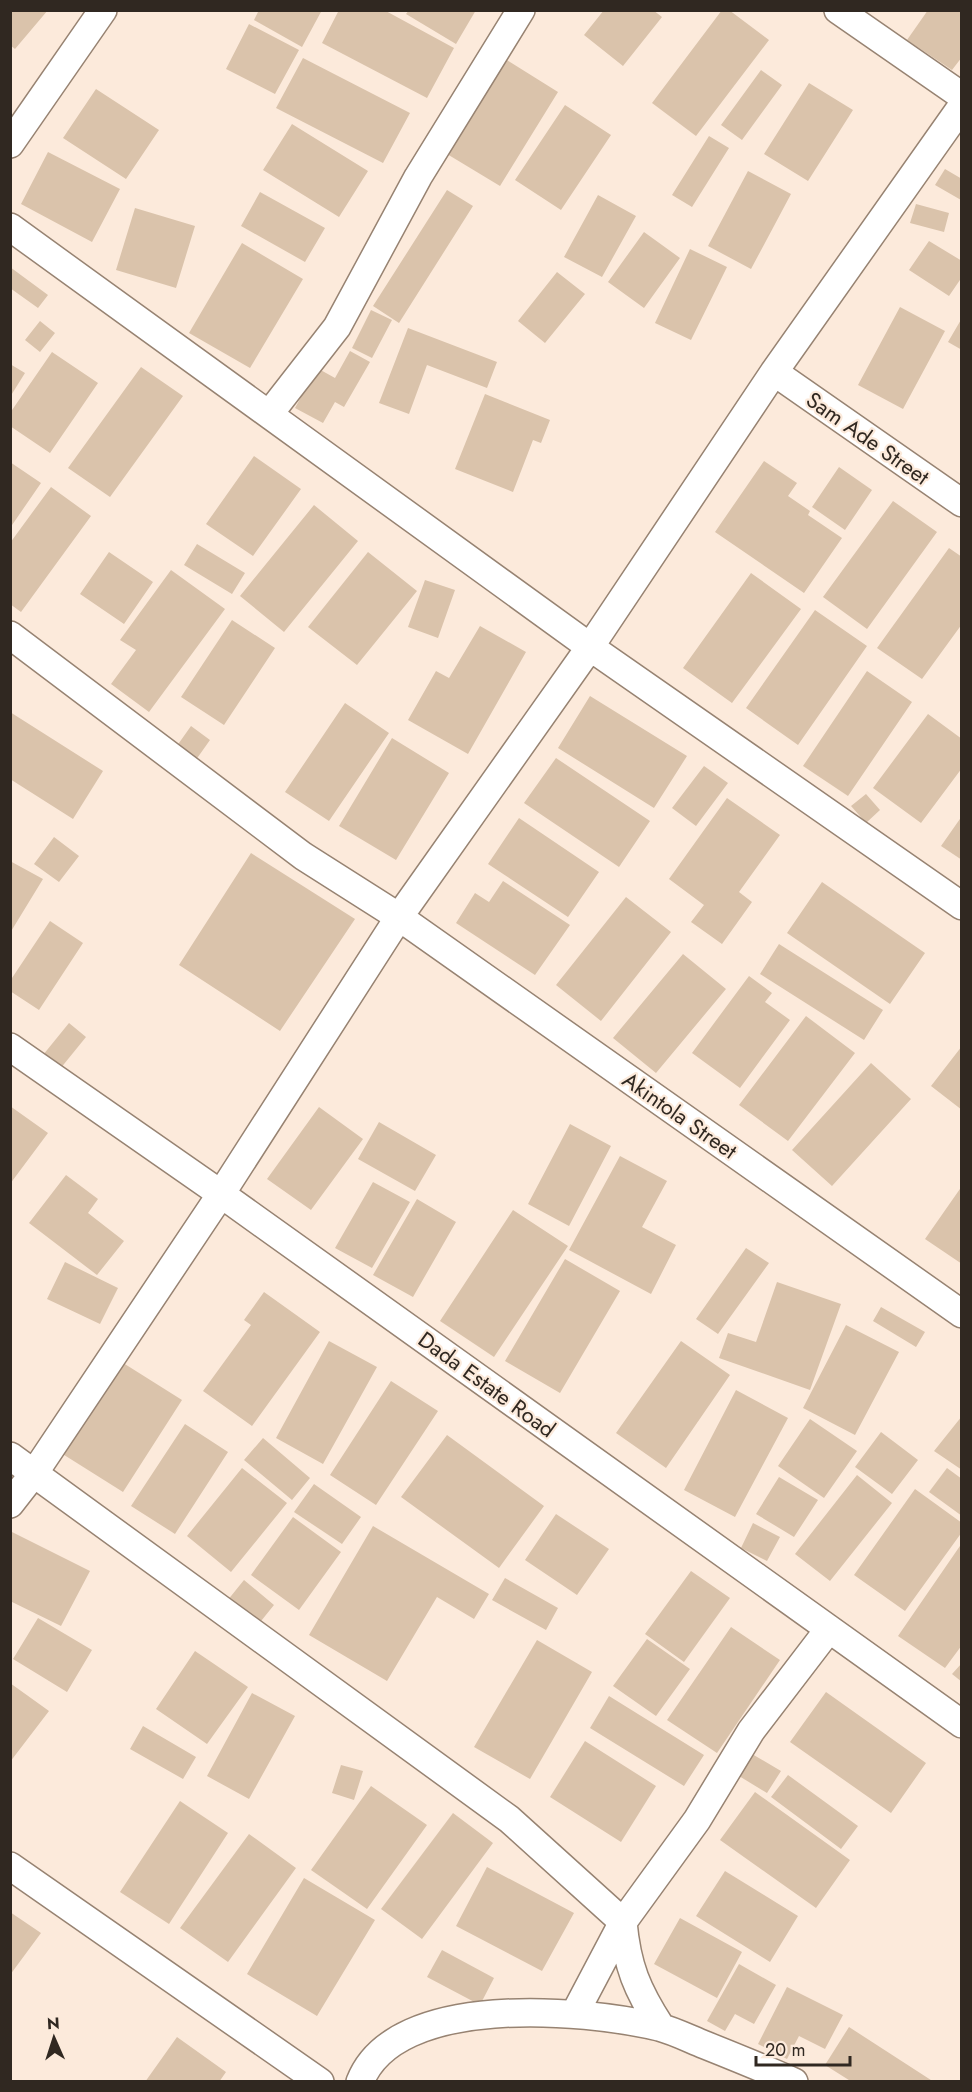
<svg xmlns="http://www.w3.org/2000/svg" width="972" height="2092" font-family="Jost,sans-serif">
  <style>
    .building { fill: #dac3ab }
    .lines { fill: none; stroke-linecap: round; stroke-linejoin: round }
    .minor-casing { stroke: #978372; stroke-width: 30 }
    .minor { stroke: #fff; stroke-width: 27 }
    .labels { text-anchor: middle; stroke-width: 4.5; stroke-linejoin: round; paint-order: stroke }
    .street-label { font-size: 22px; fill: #302821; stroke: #fceadb }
  </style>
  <rect width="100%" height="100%" fill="#fceadb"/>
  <!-- building -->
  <path class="building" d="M 10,10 L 48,10 L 15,49 L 10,45 Z
    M 259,10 L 322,10 L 302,47 L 254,20 Z
    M 339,10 L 384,10 L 454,48 L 427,98 L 322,43 Z
    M 409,10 L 476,10 L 456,44 L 406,14 Z
    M 604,10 L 653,10 L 662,17 L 623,66 L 584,35 Z
    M 722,10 L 729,10 L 769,40 L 696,136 L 652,103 Z
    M 928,10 L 962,10 L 962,57 L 952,70 L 907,40 Z
    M 249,24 L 299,50 L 275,94 L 226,69 Z
    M 303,58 L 410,113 L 383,163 L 276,108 Z
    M 505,59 L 558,92 L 500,186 L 447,154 Z
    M 761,70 L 782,85 L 742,140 L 721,125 Z
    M 809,83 L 853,110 L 808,181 L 764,154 Z
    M 96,89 L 159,130 L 126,179 L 63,138 Z
    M 565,105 L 611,135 L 561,210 L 515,180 Z
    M 292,124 L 368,171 L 339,217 L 263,170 Z
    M 709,136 L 729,148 L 692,207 L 672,195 Z
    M 48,152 L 120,189 L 92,242 L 21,204 Z
    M 945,169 L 962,179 L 961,200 L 935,185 Z
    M 748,171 L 791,194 L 751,269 L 708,246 Z
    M 447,190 L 473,206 L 399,323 L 373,306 Z
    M 260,192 L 325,228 L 305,262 L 241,226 Z
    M 598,195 L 636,216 L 602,277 L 564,257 Z
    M 916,204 L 949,213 L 944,232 L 910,223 Z
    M 135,208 L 195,226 L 176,288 L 116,270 Z
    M 644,232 L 680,258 L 644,308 L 608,282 Z
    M 929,241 L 962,261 L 962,277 L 949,296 L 909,270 Z
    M 242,243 L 303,279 L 250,368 L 189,333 Z
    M 690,249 L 727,267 L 691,340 L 655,323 Z
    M 10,267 L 48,295 L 38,308 L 10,288 Z
    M 557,272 L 585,294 L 545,343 L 518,321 Z
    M 900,307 L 945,331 L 903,409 L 858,385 Z
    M 371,310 L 392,320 L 372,358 L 352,348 Z
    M 962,318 L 962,350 L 948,342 Z
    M 40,321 L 55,333 L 40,352 L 25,340 Z
    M 408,328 L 497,362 L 487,388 L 427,365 L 409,414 L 379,403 Z
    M 350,351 L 370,362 L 344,407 L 335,402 L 323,423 L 295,408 L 317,368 L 335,378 Z
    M 52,352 L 98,383 L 50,453 L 10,426 L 10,413 Z
    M 10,364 L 25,373 L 10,397 Z
    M 141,367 L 183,396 L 110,497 L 68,468 Z
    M 485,394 L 550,420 L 541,443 L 533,440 L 513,492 L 455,469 Z
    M 254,456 L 301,489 L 253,556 L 206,524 Z
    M 764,461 L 797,483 L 788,496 L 810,511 L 808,515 L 842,538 L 804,593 L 715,532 Z
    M 10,462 L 41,483 L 10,528 Z
    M 839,467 L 872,490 L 845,530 L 812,507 Z
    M 51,487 L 91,516 L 21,612 L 10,604 L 10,543 Z
    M 893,501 L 937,532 L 867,629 L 823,597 Z
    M 314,505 L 358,541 L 284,632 L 240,596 Z
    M 197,544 L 245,573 L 232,594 L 184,565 Z
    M 949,548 L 962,557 L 962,624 L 922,679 L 877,648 Z
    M 109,552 L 153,582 L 124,624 L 80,594 Z
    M 368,552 L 417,591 L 357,665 L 308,627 Z
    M 171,570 L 225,609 L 149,712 L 111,684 L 136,650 L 120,640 Z
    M 751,573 L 801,609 L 732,703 L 683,668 Z
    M 425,580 L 455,590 L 438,638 L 408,627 Z
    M 815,610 L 867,646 L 798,745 L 746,708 Z
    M 232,620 L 275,648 L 224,725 L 181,697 Z
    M 480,626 L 526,652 L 468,754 L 408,720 L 436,671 L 449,678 Z
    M 867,671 L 912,702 L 848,796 L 803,766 Z
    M 590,696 L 687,756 L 654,808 L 558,748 Z
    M 345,703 L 389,733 L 329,821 L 285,792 Z
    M 10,712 L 103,771 L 73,819 L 10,779 Z
    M 928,714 L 962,739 L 962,768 L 921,823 L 873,788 Z
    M 191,726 L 210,740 L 193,764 L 174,750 Z
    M 392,738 L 449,773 L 396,860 L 339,826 Z
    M 556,758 L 650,821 L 619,867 L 524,803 Z
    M 704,766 L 728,783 L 696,826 L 672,808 Z
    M 866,794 L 880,810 L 866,823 L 851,806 Z
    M 727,798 L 780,835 L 739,892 L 752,902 L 722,944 L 691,922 L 704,905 L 669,879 Z
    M 962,816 L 962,860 L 941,846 Z
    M 519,818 L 599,872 L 568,917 L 488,864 Z
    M 54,837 L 79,856 L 59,882 L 34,864 Z
    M 251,853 L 355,919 L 280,1031 L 179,965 Z
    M 10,861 L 43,879 L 10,933 Z
    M 503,881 L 570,925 L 535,975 L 456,923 L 475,893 L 489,902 Z
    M 822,882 L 925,953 L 890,1004 L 787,933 Z
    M 626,897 L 671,932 L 601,1021 L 556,985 Z
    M 50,921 L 83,943 L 39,1010 L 10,991 L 10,981 Z
    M 779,944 L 883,1010 L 864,1040 L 760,974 Z
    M 683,954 L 726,989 L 656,1073 L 613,1038 Z
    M 749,976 L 772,993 L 765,1002 L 790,1020 L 740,1088 L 692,1053 Z
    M 806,1016 L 855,1053 L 788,1141 L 739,1105 Z
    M 69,1023 L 86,1037 L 60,1069 L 43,1055 Z
    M 962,1046 L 962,1110 L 931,1086 Z
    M 871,1063 L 911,1099 L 832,1186 L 792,1150 Z
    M 10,1106 L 48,1133 L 10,1184 Z
    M 319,1107 L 363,1139 L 311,1210 L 267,1179 Z
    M 379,1122 L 436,1155 L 415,1191 L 358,1159 Z
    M 570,1124 L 611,1146 L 569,1226 L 528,1204 Z
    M 620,1156 L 667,1181 L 642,1227 L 676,1245 L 651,1294 L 569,1250 Z
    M 66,1175 L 98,1199 L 88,1213 L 124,1241 L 97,1275 L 29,1223 Z
    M 373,1182 L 410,1202 L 372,1268 L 335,1248 Z
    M 962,1186 L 962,1264 L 925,1239 Z
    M 417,1199 L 456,1222 L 413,1297 L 373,1275 Z
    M 513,1210 L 568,1246 L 494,1357 L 440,1321 Z
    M 746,1248 L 769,1263 L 718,1334 L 696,1319 Z
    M 565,1259 L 620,1291 L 560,1393 L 505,1361 Z
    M 65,1262 L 118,1288 L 100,1324 L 47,1299 Z
    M 777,1282 L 841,1304 L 810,1390 L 719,1358 L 728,1333 L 756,1342 Z
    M 264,1292 L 320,1332 L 252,1426 L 203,1391 L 251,1325 L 244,1320 Z
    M 881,1307 L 925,1332 L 916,1347 L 873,1321 Z
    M 846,1325 L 899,1352 L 855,1435 L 803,1408 Z
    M 329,1341 L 377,1367 L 323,1464 L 276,1438 Z
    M 681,1341 L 730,1375 L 666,1468 L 616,1433 Z
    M 120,1361 L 182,1400 L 123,1492 L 61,1453 Z
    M 391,1381 L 438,1411 L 376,1505 L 330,1475 Z
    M 736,1390 L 788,1418 L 735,1517 L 684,1490 Z
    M 962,1416 L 962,1470 L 934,1451 Z
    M 810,1419 L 857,1451 L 824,1498 L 778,1466 Z
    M 185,1424 L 228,1452 L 175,1534 L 131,1506 Z
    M 881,1432 L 918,1460 L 892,1494 L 855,1467 Z
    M 447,1435 L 544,1506 L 499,1568 L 401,1497 Z
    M 263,1438 L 310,1478 L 292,1500 L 244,1460 Z
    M 242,1468 L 287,1503 L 231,1572 L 187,1536 Z
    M 947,1468 L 962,1479 L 962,1516 L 929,1492 Z
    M 857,1475 L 892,1503 L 830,1581 L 795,1554 Z
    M 779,1477 L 818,1500 L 794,1537 L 756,1514 Z
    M 314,1484 L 361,1517 L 342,1544 L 294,1512 Z
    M 915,1489 L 962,1523 L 962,1532 L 905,1611 L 854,1575 Z
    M 556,1514 L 609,1549 L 577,1595 L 525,1560 Z
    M 293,1517 L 341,1552 L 299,1610 L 251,1575 Z
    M 753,1523 L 780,1537 L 767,1561 L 741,1548 Z
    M 373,1526 L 489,1594 L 474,1619 L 437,1597 L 387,1681 L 309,1635 Z
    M 10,1531 L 90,1571 L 61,1626 L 10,1601 Z
    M 962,1543 L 962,1645 L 945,1668 L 898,1636 Z
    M 691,1571 L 730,1598 L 684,1662 L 645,1634 Z
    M 505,1578 L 558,1608 L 546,1630 L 492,1600 Z
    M 244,1580 L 274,1605 L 257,1626 L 227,1601 Z
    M 38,1618 L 92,1650 L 67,1692 L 13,1659 Z
    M 731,1627 L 780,1660 L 717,1753 L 667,1720 Z
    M 647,1639 L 690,1669 L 656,1716 L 613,1686 Z
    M 537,1640 L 592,1672 L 530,1779 L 474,1747 Z
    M 195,1651 L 248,1687 L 207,1744 L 156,1709 Z
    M 962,1663 L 962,1682 L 952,1674 Z
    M 10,1683 L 49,1711 L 10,1762 Z
    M 826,1692 L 926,1763 L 891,1813 L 790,1742 Z
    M 252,1693 L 295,1716 L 249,1799 L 207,1776 Z
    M 609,1696 L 704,1755 L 684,1786 L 590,1728 Z
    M 143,1726 L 196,1757 L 183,1779 L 130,1749 Z
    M 585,1741 L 656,1786 L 621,1842 L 550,1797 Z
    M 752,1754 L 781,1771 L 767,1793 L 739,1776 Z
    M 341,1765 L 363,1771 L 354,1800 L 332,1793 Z
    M 788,1775 L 858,1826 L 841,1849 L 771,1797 Z
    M 371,1786 L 427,1825 L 367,1909 L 311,1870 Z
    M 755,1792 L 850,1860 L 816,1908 L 720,1840 Z
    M 180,1801 L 228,1833 L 169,1924 L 120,1892 Z
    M 453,1813 L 493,1843 L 422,1939 L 381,1909 Z
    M 249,1834 L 296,1868 L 228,1962 L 180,1928 Z
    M 487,1867 L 574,1913 L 542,1971 L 456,1926 Z
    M 725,1871 L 798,1916 L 770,1962 L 696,1916 Z
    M 304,1878 L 375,1920 L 317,2016 L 247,1974 Z
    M 10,1912 L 41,1933 L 10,1975 Z
    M 680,1918 L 742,1952 L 717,1998 L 654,1964 Z
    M 442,1950 L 494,1978 L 480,2005 L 427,1977 Z
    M 739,1964 L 776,1985 L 754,2024 L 735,2014 L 725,2031 L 707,2021 Z
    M 787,1987 L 843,2015 L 825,2049 L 799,2036 L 787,2059 L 758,2044 Z
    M 849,2027 L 934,2082 L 852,2082 L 825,2065 Z
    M 177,2037 L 226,2072 L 219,2082 L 145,2082 Z"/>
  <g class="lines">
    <!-- minor casing -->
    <g class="minor-casing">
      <path id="minor" d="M 838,10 L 962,96
        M 10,144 L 103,10
        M 10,227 L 590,647 L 962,906
        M 774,372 L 962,503
        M 270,413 L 337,327 L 418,177 L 521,10
        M 10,635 L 303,856 L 399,917 L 962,1314
        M 10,1047 L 221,1194 L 962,1724
        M 10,1456 L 509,1819 L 623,1922 C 627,1966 637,1990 661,2027
        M 10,1504 L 35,1472 L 221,1194 L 399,917 L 590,647 L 774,372 L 962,106
        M 10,1866 L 320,2082
        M 575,2013 L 623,1922 L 697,1820 L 751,1731 L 829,1629
        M 360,2082 C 395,1992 583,2009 659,2027 C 674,2031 690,2039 705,2045 C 735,2057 765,2069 794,2082"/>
    </g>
    <!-- minor -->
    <use href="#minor" class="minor"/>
  </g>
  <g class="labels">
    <!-- street labels -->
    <g class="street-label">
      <text transform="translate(868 438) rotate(35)" y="8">Sam Ade Street</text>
      <text transform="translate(680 1115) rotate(35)" y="8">Akintola Street</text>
      <text transform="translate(487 1384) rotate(36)" y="8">Dada Estate Road</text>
    </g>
  </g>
  <!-- border -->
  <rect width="972" height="2092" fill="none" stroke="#302821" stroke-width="24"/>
  <!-- north arrow -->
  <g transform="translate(54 2038) rotate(357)" stroke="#fceadb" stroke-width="4.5" paint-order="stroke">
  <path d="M0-4.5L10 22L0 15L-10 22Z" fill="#302821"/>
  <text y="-9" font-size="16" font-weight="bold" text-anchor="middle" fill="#302821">N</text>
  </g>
  <!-- scale -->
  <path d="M756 2056v9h94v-9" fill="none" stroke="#302821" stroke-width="3"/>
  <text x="765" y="2056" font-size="18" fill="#302821" stroke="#fceadb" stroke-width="4.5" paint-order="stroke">20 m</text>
</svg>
